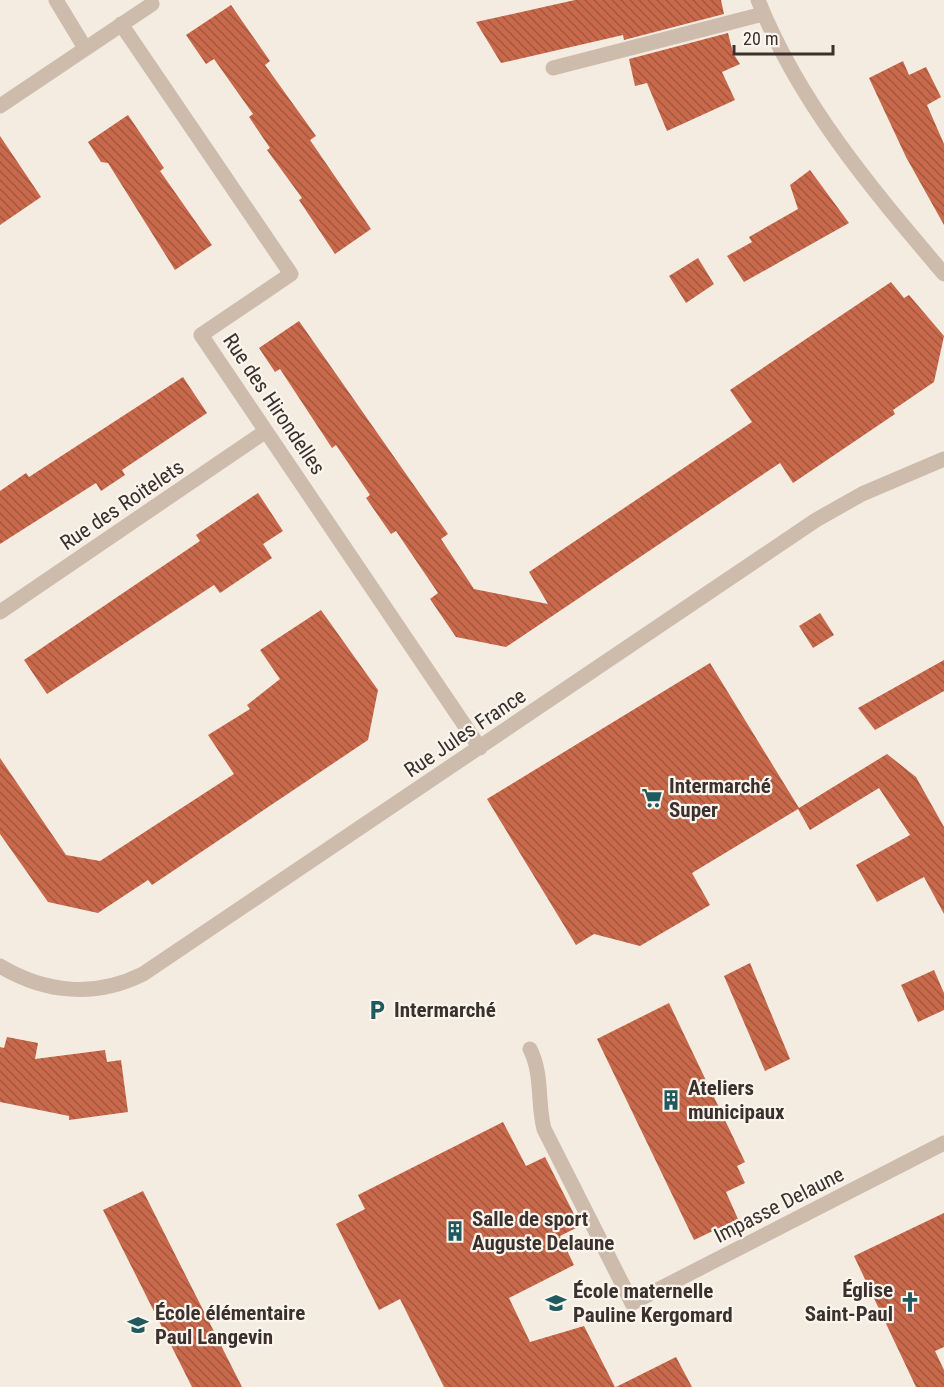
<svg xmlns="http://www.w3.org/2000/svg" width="944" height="1387" font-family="'Roboto Condensed',sans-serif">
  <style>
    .building { fill: url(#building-back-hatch) }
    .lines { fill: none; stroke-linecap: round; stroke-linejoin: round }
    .service { stroke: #cdbbac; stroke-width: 15 }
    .minor { stroke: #cdbbac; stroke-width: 15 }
    .labels { text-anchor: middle; stroke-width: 4.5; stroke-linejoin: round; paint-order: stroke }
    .street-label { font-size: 21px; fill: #3b302b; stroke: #fbf5ee }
    .poi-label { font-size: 21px; font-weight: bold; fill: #3b302b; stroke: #fbf5ee; text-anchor: start }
  </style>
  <defs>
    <pattern id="building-back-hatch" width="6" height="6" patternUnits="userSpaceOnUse" patternTransform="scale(1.5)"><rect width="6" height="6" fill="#c8694b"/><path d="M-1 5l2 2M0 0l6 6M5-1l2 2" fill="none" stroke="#a4573f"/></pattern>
  </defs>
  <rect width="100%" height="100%" fill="#f4ebe1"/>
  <!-- building -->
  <path class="building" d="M 575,0 L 721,0 L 724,14 L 624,40 L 623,35 L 501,63 L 476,22 Z
    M 231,5 L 270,61 L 265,65 L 316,136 L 310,140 L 371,229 L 335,254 L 299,200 L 302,198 L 267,150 L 270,148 L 249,117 L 253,114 L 214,59 L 206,64 L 186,35 Z
    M 728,33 L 733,53 L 740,64 L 722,72 L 735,100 L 667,131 L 647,83 L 635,86 L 629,59 Z
    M 903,61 L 909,75 L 926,67 L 941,97 L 927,105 L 944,144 L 944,225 L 906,157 L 869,78 Z
    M 128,115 L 164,168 L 160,171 L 212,245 L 175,270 L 108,163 L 101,162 L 88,142 Z
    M 0,136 L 41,197 L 0,225 Z
    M 810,170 L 849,223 L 744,282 L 727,256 L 752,242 L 749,237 L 798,209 L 790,185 Z
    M 698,258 L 714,284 L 686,303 L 669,276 Z
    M 891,282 L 904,298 L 909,295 L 944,336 L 934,382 L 893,410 L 895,414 L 793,483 L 780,463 L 506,647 L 456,637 L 430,599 L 438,593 L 396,531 L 391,534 L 366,498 L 370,495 L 336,445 L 332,448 L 280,369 L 275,372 L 259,348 L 299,321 L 448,534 L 441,539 L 474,589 L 548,604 L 529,572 L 752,422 L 730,390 Z
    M 183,377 L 207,413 L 122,470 L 125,475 L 101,491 L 96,483 L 0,544 L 0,491 L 26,473 L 29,477 Z
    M 258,493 L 283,531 L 263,544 L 272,558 L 220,593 L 214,585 L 47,694 L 24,660 L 200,541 L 196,535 Z
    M 321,610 L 378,690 L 368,740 L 152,885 L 148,880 L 98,913 L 48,902 L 0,834 L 0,758 L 66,855 L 100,861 L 234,774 L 208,735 L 250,709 L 247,705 L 280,679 L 260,650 Z
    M 820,613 L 834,635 L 813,648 L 799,626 Z
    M 944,660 L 944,691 L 875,730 L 858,708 Z
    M 710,663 L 799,808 L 887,754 L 916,777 L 944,827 L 944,914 L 924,877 L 877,902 L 856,865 L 910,835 L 879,788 L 810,830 L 798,809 L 692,873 L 710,905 L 640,946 L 594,934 L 576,945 L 487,799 Z
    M 750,963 L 790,1059 L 765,1071 L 724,976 Z
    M 934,970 L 944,993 L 944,1010 L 918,1022 L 901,985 Z
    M 669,1003 L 745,1162 L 737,1166 L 745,1183 L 726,1192 L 738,1219 L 694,1240 L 597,1039 Z
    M 7,1037 L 38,1043 L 35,1059 L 105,1050 L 107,1062 L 121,1060 L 128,1112 L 69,1120 L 69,1116 L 0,1102 L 0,1047 L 4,1048 Z
    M 503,1122 L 526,1166 L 545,1157 L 580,1226 L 560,1236 L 574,1265 L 509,1298 L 530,1342 L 584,1326 L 615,1387 L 444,1387 L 400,1299 L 379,1310 L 336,1224 L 365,1209 L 358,1195 Z
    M 143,1191 L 242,1387 L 192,1387 L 103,1210 Z
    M 944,1213 L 944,1347 L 935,1351 L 944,1370 L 944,1387 L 916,1387 L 854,1256 Z
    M 676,1357 L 692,1387 L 616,1387 Z"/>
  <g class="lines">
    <!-- service -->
    <path class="service" d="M 553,68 L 763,14
      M 530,1049 C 543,1075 537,1102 544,1129 L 632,1303"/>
    <!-- minor -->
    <path class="minor" d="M 56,0 L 85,48
      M 758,0 C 800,105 872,189 944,274
      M 121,24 L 291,274 L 201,335 L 480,748
      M 0,106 L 152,4
      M 0,612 L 266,431
      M 0,966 C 45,993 95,998 143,974 L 816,520 L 862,494 L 944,459
      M 632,1303 L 944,1143"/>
  </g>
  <!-- icons -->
  <defs>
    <g id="supermarket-bare" transform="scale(1.62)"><path d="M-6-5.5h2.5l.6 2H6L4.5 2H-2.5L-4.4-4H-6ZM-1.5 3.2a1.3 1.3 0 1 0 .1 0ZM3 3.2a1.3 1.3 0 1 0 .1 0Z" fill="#1f5a5e" stroke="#fbf5ee" stroke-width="2.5" paint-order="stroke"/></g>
    <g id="parking-bare" transform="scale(1.62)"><path d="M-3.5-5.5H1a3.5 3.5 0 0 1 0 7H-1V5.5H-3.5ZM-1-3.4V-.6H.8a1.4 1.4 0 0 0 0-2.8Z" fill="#1f5a5e" stroke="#fbf5ee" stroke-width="2.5" paint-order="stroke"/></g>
    <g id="building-bare" transform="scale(1.62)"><path d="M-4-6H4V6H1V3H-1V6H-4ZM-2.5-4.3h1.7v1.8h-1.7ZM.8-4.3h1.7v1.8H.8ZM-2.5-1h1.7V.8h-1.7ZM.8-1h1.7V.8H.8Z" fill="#1f5a5e" stroke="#fbf5ee" stroke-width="2.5" paint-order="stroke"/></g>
    <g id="church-bare" transform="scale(1.62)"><path d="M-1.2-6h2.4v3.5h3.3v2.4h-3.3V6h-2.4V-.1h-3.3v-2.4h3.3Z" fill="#1f5a5e" stroke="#fbf5ee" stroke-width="2.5" paint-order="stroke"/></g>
    <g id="school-bare" transform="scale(1.62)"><path d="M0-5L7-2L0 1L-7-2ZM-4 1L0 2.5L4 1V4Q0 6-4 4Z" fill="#1f5a5e" stroke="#fbf5ee" stroke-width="2.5" paint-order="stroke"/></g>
  </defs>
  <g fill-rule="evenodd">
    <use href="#supermarket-bare" x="652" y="798"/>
    <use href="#parking-bare" x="377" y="1010"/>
    <use href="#building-bare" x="671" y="1100"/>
    <use href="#building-bare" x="455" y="1231"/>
    <use href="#church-bare" x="910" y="1302"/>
    <use href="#school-bare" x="556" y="1303"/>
    <use href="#school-bare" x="138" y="1325"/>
  </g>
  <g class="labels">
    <!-- street labels -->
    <g class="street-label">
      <text transform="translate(274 404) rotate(56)" y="7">Rue des Hirondelles</text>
      <text transform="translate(122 505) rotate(-34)" y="7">Rue des Roitelets</text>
      <text transform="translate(465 733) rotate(-34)" y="7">Rue Jules France</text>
      <text transform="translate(779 1205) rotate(-27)" y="7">Impasse Delaune</text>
    </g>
    <!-- poi labels -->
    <g class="poi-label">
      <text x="669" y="793">Intermarché<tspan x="669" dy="24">Super</tspan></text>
      <text x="394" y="1017">Intermarché</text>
      <text x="688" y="1095">Ateliers<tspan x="688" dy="24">municipaux</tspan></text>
      <text x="472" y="1226">Salle de sport<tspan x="472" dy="24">Auguste Delaune</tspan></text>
      <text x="893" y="1297" text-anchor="end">Église<tspan x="893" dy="24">Saint-Paul</tspan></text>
      <text x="573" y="1298">École maternelle<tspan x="573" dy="24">Pauline Kergomard</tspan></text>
      <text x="155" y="1320">École élémentaire<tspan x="155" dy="24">Paul Langevin</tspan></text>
    </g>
  </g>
  <!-- scale -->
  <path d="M734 45v9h99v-9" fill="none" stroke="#3b302b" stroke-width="3"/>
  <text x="743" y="45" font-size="18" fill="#3b302b" stroke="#fbf5ee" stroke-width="4.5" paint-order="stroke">20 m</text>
</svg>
